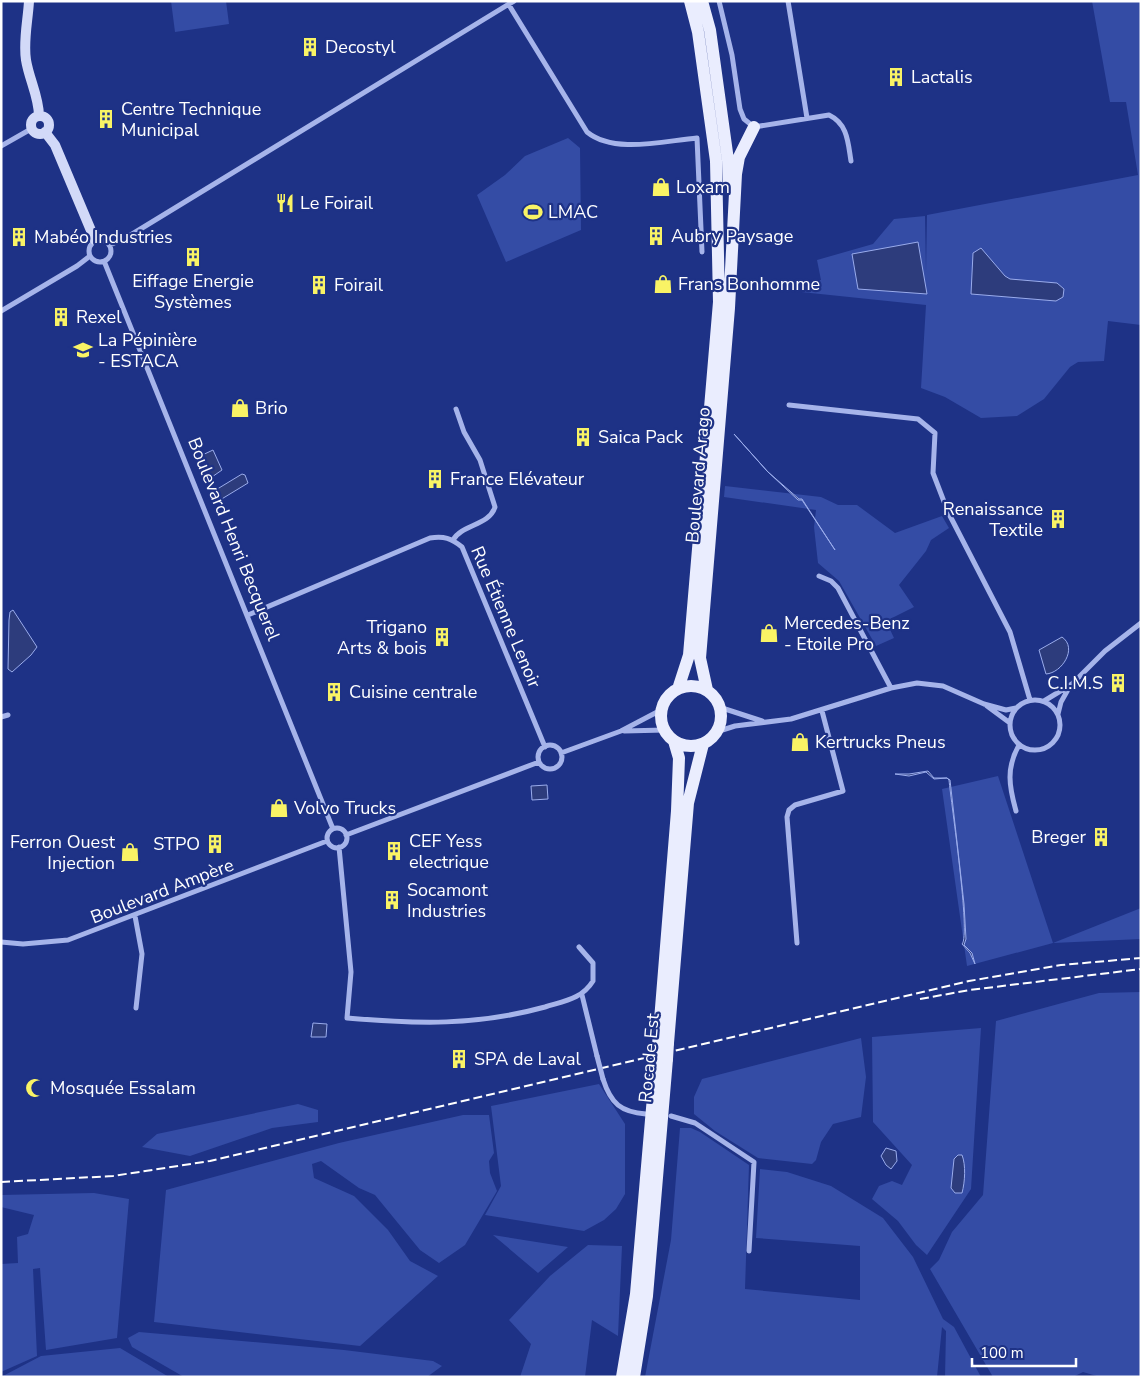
<svg xmlns="http://www.w3.org/2000/svg" width="1142" height="1378" font-family="'Nunito Sans',sans-serif">
  <style>
    .green { fill: #344ca5 }
    .water { fill: #2d3c7c; stroke: #9aacec }
    .lines { fill: none; stroke-linecap: round; stroke-linejoin: round }
    .street { stroke: #a6b4ea; stroke-width: 5 }
    .secondary { stroke: #d2d9f8; stroke-width: 10 }
    .primary { stroke: #eaedfe; stroke-width: 12 }
    .rail { stroke: #fff; stroke-width: 2; stroke-dasharray: 9 4; stroke-linecap: butt }
    .street-bridge { stroke: #a6b4ea; stroke-width: 5 }
    .primary-bridge { stroke: #eaedfe; stroke-width: 12 }
    .labels { text-anchor: middle; stroke-width: 4.5; stroke-linejoin: round; paint-order: stroke }
    .poi-label { font-size: 18px; fill: #fff; stroke: #1e3286; text-anchor: start }
    .street-label { font-size: 18px; fill: #fff; stroke: #1e3286 }
  </style>
  <rect width="100%" height="100%" fill="#1e3286"/>
  <!-- green -->
  <path class="green" d="M 171,1 L 226,1 L 229,24 L 175,32 Z
    M 1092,1 L 1141,1 L 1141,325 L 1108,321 L 1104,361 L 1078,362 L 1070,367 L 1044,399 L 1017,416 L 981,418 L 945,397 L 921,388 L 926,305 L 801,292 L 800,283 L 821,280 L 817,260 L 873,244 L 894,219 L 925,216 L 926,272 L 927,215 L 1138,175 L 1126,102 L 1110,102 Z
    M 568,138 L 580,148 L 581,230 L 506,262 L 477,195 L 505,175 L 525,156 Z
    M 725,486 L 821,497 L 838,505 L 857,505 L 895,533 L 942,516 L 949,528 L 931,540 L 926,551 L 899,585 L 914,607 L 886,621 L 894,638 L 876,646 L 839,581 L 818,563 L 814,527 L 816,510 L 724,497 Z
    M 998,776 L 1053,943 L 1141,908 L 1141,939 L 1053,943 L 967,966 L 942,789 Z
    M 1141,992 L 1141,1377 L 1100,1377 L 1083,1372 L 1073,1377 L 993,1377 L 930,1269 L 939,1260 L 952,1232 L 983,1195 L 996,1021 L 1099,993 Z
    M 981,1028 L 971,1189 L 927,1255 L 916,1245 L 898,1221 L 872,1199 L 879,1186 L 892,1181 L 902,1185 L 912,1165 L 873,1122 L 872,1037 Z
    M 861,1038 L 866,1077 L 861,1117 L 833,1124 L 821,1142 L 816,1160 L 812,1164 L 758,1158 L 715,1131 L 694,1114 L 694,1097 L 702,1079 Z
    M 599,1084 L 625,1124 L 625,1194 L 616,1209 L 604,1220 L 584,1231 L 485,1215 L 501,1186 L 491,1106 Z
    M 298,1104 L 318,1110 L 318,1122 L 272,1128 L 190,1156 L 142,1147 L 157,1134 Z
    M 463,1115 L 489,1115 L 494,1153 L 489,1161 L 490,1173 L 497,1191 L 465,1245 L 439,1263 L 420,1250 L 375,1195 L 359,1188 L 321,1161 L 312,1164 L 314,1178 L 354,1196 L 388,1230 L 410,1261 L 438,1276 L 360,1346 L 154,1322 L 166,1190 L 339,1143 Z
    M 680,1128 L 691,1128 L 700,1132 L 749,1165 L 745,1289 L 860,1300 L 860,1246 L 756,1238 L 760,1169 L 787,1172 L 831,1186 L 883,1218 L 913,1257 L 943,1319 L 954,1327 L 981,1377 L 945,1377 L 946,1331 L 942,1327 L 937,1377 L 645,1377 L 671,1240 Z
    M 94,1193 L 129,1199 L 117,1338 L 46,1350 L 40,1268 L 33,1269 L 37,1356 L 1,1372 L 1,1264 L 18,1263 L 17,1237 L 28,1234 L 34,1215 L 1,1207 L 1,1195 Z
    M 493,1235 L 568,1247 L 538,1273 Z
    M 588,1245 L 622,1246 L 618,1336 L 592,1320 L 585,1377 L 520,1377 L 531,1344 L 509,1320 L 550,1276 Z
    M 139,1332 L 344,1350 L 433,1361 L 442,1366 L 427,1377 L 184,1377 L 132,1347 L 128,1338 Z
    M 120,1348 L 169,1377 L 1,1377 L 41,1356 Z"/>
  <!-- water -->
  <path class="water" d="M 918,242 L 927,294 L 858,289 L 852,254 Z
    M 981,248 L 1005,276 L 1010,279 L 1057,283 L 1064,289 L 1063,297 L 1056,301 L 971,294 L 973,253 Z
    M 734,434 L 768,472 L 799,499 L 802,499 L 835,550 L 802,500 L 798,500 L 767,471 Z
    M 213,450 L 222,470 L 209,479 L 203,475 L 196,458 Z
    M 242,474 L 245,475 L 248,483 L 220,500 L 215,500 L 212,494 L 214,491 Z
    M 13,610 L 37,647 L 31,655 L 12,672 L 8,669 L 9,620 L 10,612 Z
    M 1062,637 C 1078,648 1062,673 1046,674 L 1039,650 Z
    M 928,771 L 934,778 L 947,778 L 950,780 L 964,904 L 966,939 L 964,945 L 972,953 L 975,964 L 970,953 L 962,944 C 971,936 951,802 949,780 L 947,778 L 934,779 L 926,772 L 909,776 L 895,774 L 909,774 Z
    M 547,785 L 548,799 L 532,800 L 531,786 Z
    M 313,1023 L 327,1024 L 326,1037 L 311,1037 Z
    M 886,1148 L 896,1151 L 897,1161 L 891,1169 L 886,1165 L 881,1156 Z
    M 958,1155 L 962,1155 C 966,1165 965,1182 962,1193 L 955,1193 L 951,1188 L 954,1159 Z"/>
  <g class="lines">
    <!-- street -->
    <path class="street" d="M 719,1 L 732,55 L 740,109 L 744,119 L 754,127 L 829,115 C 848,124 848,143 851,161
      M 788,1 L 807,118
      M 509,5 L 587,132 C 614,154 663,141 697,138 L 702,252
      M 1,146 L 31,129
      M89 251a11 11 0 1 1 22 0a11 11 0 1 1-22 0Z
      M 110,245 L 129,236 L 514,1
      M 104,261 L 333,829
      M 1,311 L 77,266 L 90,256
      M 789,405 L 918,419 L 935,433 L 933,473 L 948,512 L 1010,632 L 1030,700
      M 453,540 C 462,524 489,526 495,507 L 480,460 L 464,432 L 456,409
      M 819,576 L 831,581 L 838,588 L 891,688
      M 248,615 L 430,538 C 444,536 451,538 462,547 L 545,747
      M1010 725a25 25 0 1 1 50 0a25 25 0 1 1-50 0Z
      M 1044,701 L 1072,684 L 1105,651 L 1141,623
      M 987,706 L 1010,723
      M 719,707 L 762,721
      M 1058,714 L 1061,702 L 1070,686
      M 1,717 L 8,715
      M 624,731 L 665,730
      M 716,732 L 735,726 L 791,719 L 891,688 L 917,683 L 943,686 L 984,704 L 1006,710 L 1016,708
      M538 757a12 12 0 1 1 24 0a12 12 0 1 1-24 0Z
      M 561,753 L 621,731 L 661,710
      M 1016,811 C 1009,786 1006,768 1019,745
      M327 838a10 10 0 1 1 20 0a10 10 0 1 1-20 0Z
      M 346,835 L 539,762
      M 339,847 L 351,972 L 347,1018 C 417,1024 476,1026 545,1007 C 564,1001 582,999 593,981 L 593,963 L 579,947
      M 135,916 L 142,954 L 136,1008
      M 1,942 L 23,944 L 68,940 L 327,841
      M 797,943 L 787,817 L 789,810 L 795,805 L 843,791 L 822,711
      M 582,995 L 597,1056
      M 603,1079 C 611,1104 621,1112 646,1114
      M 671,1116 L 695,1123 L 754,1162 L 749,1251"/>
    <!-- secondary -->
    <path class="secondary" d="M 29,1 C 28,20 23,41 26,60 C 29,79 39,97 39,116
      M31 125a9 9 0 1 1 18 0a9 9 0 1 1-18 0Z
      M 45,132 L 55,145 L 95,240"/>
    <!-- primary -->
    <path class="primary" d="M 702,1 L 710,30 L 728,160 L 729,183
      M661 716a30 30 0 1 1 60 0a30 30 0 1 1-60 0Z
      M 678,689 L 689,655 L 719,302 L 716,161 L 698,32 L 690,1
      M 707,690 L 700,658 L 729,308 L 736,174 L 739,157 L 754,127
      M 668,1043 L 688,803 L 703,744
      M 658,1045 L 677,811 L 679,758 L 674,741
      M 622,1377 L 636,1294 L 656,1062
      M 634,1377 L 647,1296 L 667,1059"/>
    <!-- rail -->
    <path class="rail" d="M 920,999 L 970,990 L 1141,969
      M 1,1182 L 113,1176 L 210,1161 L 969,981 L 1061,965 L 1141,958"/>
    <!-- street-bridge -->
    <path class="street-bridge" d="M 597,1056 L 603,1079"/>
    <!-- primary-bridge -->
    <path class="primary-bridge" d="M 667,1059 L 668,1043
      M 656,1062 L 658,1045"/>
  </g>
  <!-- icons -->
  <defs>
    <g id="building-bare" transform="scale(1.5)"><path d="M-4-6H4V6H1V3H-1V6H-4ZM-2.5-4.3h1.7v1.8h-1.7ZM.8-4.3h1.7v1.8H.8ZM-2.5-1h1.7V.8h-1.7ZM.8-1h1.7V.8H.8Z" fill="#f9f365" stroke="#1e3286" stroke-width="2.5" paint-order="stroke"/></g>
    <g id="shop-bare" transform="scale(1.5)"><path d="M-5-2.5h2.3a2.7 3.5 0 0 1 5.4 0H5L5.5 6h-11ZM-1.5-2.5h3a1.5 2.3 0 0 0-3 0Z" fill="#f9f365" stroke="#1e3286" stroke-width="2.5" paint-order="stroke"/></g>
    <g id="restaurant-bare" transform="scale(1.5)"><path d="M-5-6h1v4h1v-4h1v4h1v-4h1v5L-1.5 .5V6h-2V.5L-5-1ZM5-6V6H3V1.5H1.5Q1.5-4 5-6Z" fill="#f9f365" stroke="#1e3286" stroke-width="2.5" paint-order="stroke"/></g>
    <g id="stadium-bare" transform="scale(1.5)"><path d="M0-5a6.5 5 0 1 0 0 10a6.5 5 0 1 0 0-10ZM-3.5-1.8h7v3.6h-7Z" fill="#f9f365" stroke="#1e3286" stroke-width="2.5" paint-order="stroke"/></g>
    <g id="university-bare" transform="scale(1.5)"><path d="M0-5L7-2L0 1L-7-2ZM-4 1L0 2.5L4 1V4Q0 6-4 4Z" fill="#f9f365" stroke="#1e3286" stroke-width="2.5" paint-order="stroke"/></g>
    <g id="mosque-bare" transform="scale(1.5)"><path d="M3.5-4.9A6 6 0 1 0 3.5 4.9A5 5 0 1 1 3.5-4.9Z" fill="#f9f365" stroke="#1e3286" stroke-width="2.5" paint-order="stroke"/></g>
  </defs>
  <g fill-rule="evenodd">
    <use href="#building-bare" x="310" y="47"/>
    <use href="#building-bare" x="896" y="77"/>
    <use href="#building-bare" x="106" y="119"/>
    <use href="#shop-bare" x="661" y="187"/>
    <use href="#restaurant-bare" x="285" y="203"/>
    <use href="#stadium-bare" x="533" y="212"/>
    <use href="#building-bare" x="656" y="236"/>
    <use href="#building-bare" x="19" y="237"/>
    <use href="#building-bare" x="193" y="257"/>
    <use href="#shop-bare" x="663" y="284"/>
    <use href="#building-bare" x="319" y="285"/>
    <use href="#building-bare" x="61" y="317"/>
    <use href="#university-bare" x="83" y="350"/>
    <use href="#shop-bare" x="240" y="408"/>
    <use href="#building-bare" x="583" y="437"/>
    <use href="#building-bare" x="435" y="479"/>
    <use href="#building-bare" x="1058" y="519"/>
    <use href="#shop-bare" x="769" y="633"/>
    <use href="#building-bare" x="442" y="637"/>
    <use href="#building-bare" x="1118" y="683"/>
    <use href="#building-bare" x="334" y="692"/>
    <use href="#shop-bare" x="800" y="742"/>
    <use href="#shop-bare" x="279" y="808"/>
    <use href="#building-bare" x="1101" y="837"/>
    <use href="#building-bare" x="215" y="844"/>
    <use href="#building-bare" x="394" y="851"/>
    <use href="#shop-bare" x="130" y="852"/>
    <use href="#building-bare" x="392" y="900"/>
    <use href="#building-bare" x="459" y="1059"/>
    <use href="#mosque-bare" x="35" y="1088"/>
  </g>
  <g class="labels">
    <!-- poi labels -->
    <g class="poi-label">
      <text x="325" y="53">Decostyl</text>
      <text x="911" y="83">Lactalis</text>
      <text x="121" y="115">Centre Technique<tspan x="121" dy="21">Municipal</tspan></text>
      <text x="676" y="193">Loxam</text>
      <text x="300" y="209">Le Foirail</text>
      <text x="548" y="218">LMAC</text>
      <text x="671" y="242">Aubry Paysage</text>
      <text x="34" y="243">Mabéo Industries</text>
      <text x="193" y="287" text-anchor="middle">Eiffage Energie<tspan x="193" dy="21">Systèmes</tspan></text>
      <text x="678" y="290">Frans Bonhomme</text>
      <text x="334" y="291">Foirail</text>
      <text x="76" y="323">Rexel</text>
      <text x="98" y="346">La Pépinière<tspan x="98" dy="21">- ESTACA</tspan></text>
      <text x="255" y="414">Brio</text>
      <text x="598" y="443">Saica Pack</text>
      <text x="450" y="485">France Elévateur</text>
      <text x="1043" y="515" text-anchor="end">Renaissance<tspan x="1043" dy="21">Textile</tspan></text>
      <text x="784" y="629">Mercedes-Benz<tspan x="784" dy="21">- Etoile Pro</tspan></text>
      <text x="427" y="633" text-anchor="end">Trigano<tspan x="427" dy="21">Arts &amp; bois</tspan></text>
      <text x="1103" y="689" text-anchor="end">C.I.M.S</text>
      <text x="349" y="698">Cuisine centrale</text>
      <text x="815" y="748">Kertrucks Pneus</text>
      <text x="294" y="814">Volvo Trucks</text>
      <text x="1086" y="843" text-anchor="end">Breger</text>
      <text x="409" y="847">CEF Yess<tspan x="409" dy="21">electrique</tspan></text>
      <text x="115" y="848" text-anchor="end">Ferron Ouest<tspan x="115" dy="21">Injection</tspan></text>
      <text x="200" y="850" text-anchor="end">STPO</text>
      <text x="407" y="896">Socamont<tspan x="407" dy="21">Industries</tspan></text>
      <text x="474" y="1065">SPA de Laval</text>
      <text x="50" y="1094">Mosquée Essalam</text>
    </g>
    <!-- street labels -->
    <g class="street-label">
      <text transform="translate(698 475) rotate(-85)" y="6">Boulevard Arago</text>
      <text transform="translate(234 539) rotate(68)" y="6">Boulevard Henri Becquerel</text>
      <text transform="translate(506 617) rotate(67)" y="6">Rue Étienne Lenoir</text>
      <text transform="translate(162 891) rotate(-21)" y="6">Boulevard Ampère</text>
      <text transform="translate(649 1058) rotate(-85)" y="6">Rocade Est</text>
    </g>
  </g>
  <!-- border -->
  <rect width="1142" height="1378" fill="none" stroke="#ffffff" stroke-width="5"/>
  <!-- scale -->
  <path d="M972 1358v8h104v-8" fill="none" stroke="#ffffff" stroke-width="2.5"/>
  <text x="980" y="1358" font-size="15" fill="#ffffff" stroke="#1e3286" stroke-width="4" paint-order="stroke">100 m</text>
</svg>
